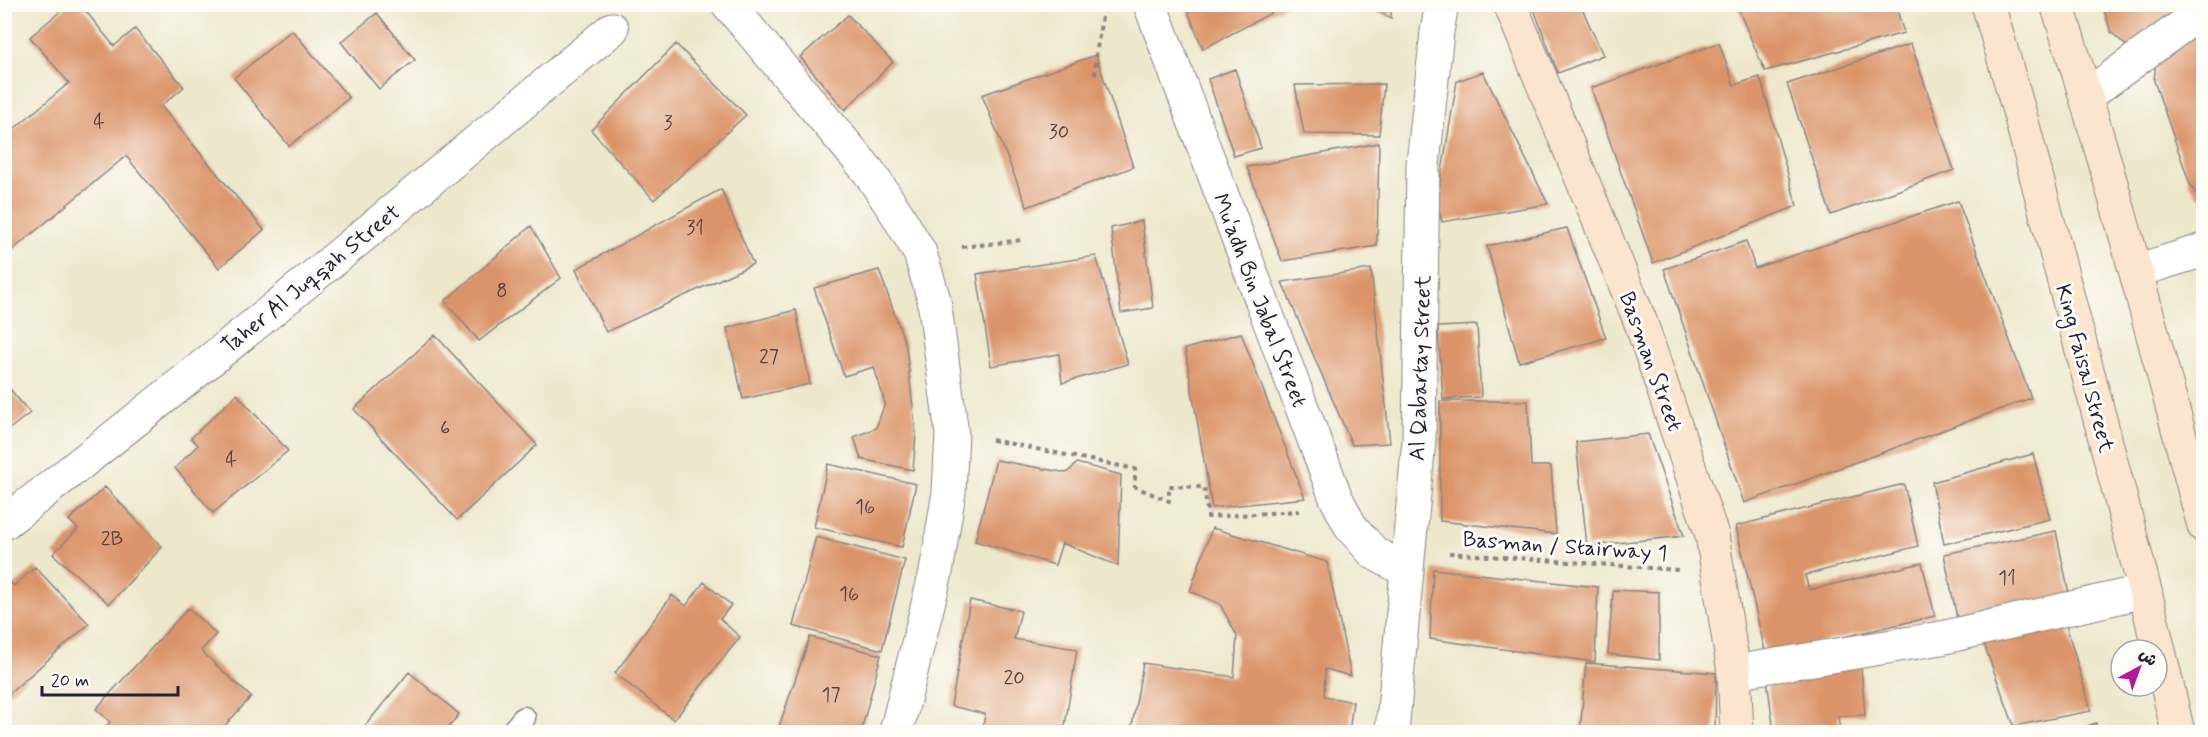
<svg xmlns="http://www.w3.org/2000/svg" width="2208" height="737" font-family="Mynerve,'Playpen Sans Arabic',sans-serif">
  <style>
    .building { fill: #db9469 }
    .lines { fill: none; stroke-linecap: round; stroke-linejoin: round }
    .lane-casing { stroke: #888483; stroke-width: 25 }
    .street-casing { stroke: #888483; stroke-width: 35 }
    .secondary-casing { stroke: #888483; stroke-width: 35 }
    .path { stroke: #888483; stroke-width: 4; stroke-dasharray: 4.5 4.5; stroke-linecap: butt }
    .lane { stroke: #fff; stroke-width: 22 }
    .street { stroke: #fff; stroke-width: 33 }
    .secondary { stroke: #fce5cf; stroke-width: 33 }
    .labels { text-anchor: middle; stroke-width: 6; stroke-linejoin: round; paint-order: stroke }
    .number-label { font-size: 20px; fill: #503e46 }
    .street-label { font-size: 22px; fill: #22223b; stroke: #fdfcf7 }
  </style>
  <rect width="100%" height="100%" fill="#fdfcf7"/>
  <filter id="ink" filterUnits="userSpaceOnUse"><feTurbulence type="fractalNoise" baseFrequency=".0167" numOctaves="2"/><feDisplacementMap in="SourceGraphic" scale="12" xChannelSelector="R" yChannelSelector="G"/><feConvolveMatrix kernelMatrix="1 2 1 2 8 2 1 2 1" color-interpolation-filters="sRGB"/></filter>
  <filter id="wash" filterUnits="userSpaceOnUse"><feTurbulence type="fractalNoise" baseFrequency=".008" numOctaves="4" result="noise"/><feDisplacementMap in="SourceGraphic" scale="24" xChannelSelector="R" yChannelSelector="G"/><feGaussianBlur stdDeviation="1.35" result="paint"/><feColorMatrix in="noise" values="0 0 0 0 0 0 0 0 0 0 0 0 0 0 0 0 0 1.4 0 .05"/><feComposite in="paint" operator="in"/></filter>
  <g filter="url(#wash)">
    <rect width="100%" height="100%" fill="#ede7cb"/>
    <g id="blocks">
      <!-- building -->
      <path class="building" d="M 69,4 L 80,4 L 114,46 L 135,29 L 184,87 L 161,106 L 264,230 L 219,268 L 126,156 L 4,257 L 4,137 L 69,83 L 30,37 Z
        M 1185,4 L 1288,4 L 1203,49 Z
        M 1365,4 L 1391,4 L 1391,18 L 1368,7 Z
        M 1532,4 L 1580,4 L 1603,55 L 1558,73 Z
        M 1736,4 L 1895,4 L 1904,33 L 1765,71 Z
        M 2102,4 L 2182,4 L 2161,21 L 2133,52 L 2111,32 Z
        M 377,13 L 415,60 L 379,89 L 341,42 Z
        M 848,15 L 893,62 L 845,110 L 800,57 Z
        M 2204,22 L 2204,199 L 2197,195 L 2190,184 L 2154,81 L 2156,60 Z
        M 292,30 L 349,98 L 289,146 L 234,78 Z
        M 1719,43 L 1734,85 L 1760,77 L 1797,206 L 1653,263 L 1591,88 Z
        M 676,44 L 746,115 L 654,200 L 591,130 Z
        M 1911,44 L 1954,170 L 1831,215 L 1787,84 Z
        M 1096,55 L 1133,167 L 1027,207 L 982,95 Z
        M 1235,69 L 1261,148 L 1234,156 L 1208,79 Z
        M 1483,72 L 1548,204 L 1442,222 L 1437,201 L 1457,81 Z
        M 1384,84 L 1379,135 L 1304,134 L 1295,85 Z
        M 1379,143 L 1377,246 L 1282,261 L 1247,167 Z
        M 721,189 L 753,264 L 606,332 L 576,269 Z
        M 1958,201 L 2031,398 L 1744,503 L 1664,269 L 1746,241 L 1755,268 Z
        M 1142,221 L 1153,308 L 1121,313 L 1111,228 Z
        M 531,226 L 561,278 L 479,341 L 445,301 Z
        M 1567,228 L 1606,338 L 1519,362 L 1487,246 Z
        M 1096,256 L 1128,364 L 1062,383 L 1059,354 L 991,366 L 977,274 Z
        M 1371,269 L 1390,443 L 1352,445 L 1282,282 Z
        M 879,270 L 906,346 L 916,434 L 913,470 L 861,459 L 854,437 L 876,428 L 885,403 L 874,367 L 844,376 L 814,288 Z
        M 796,310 L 810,384 L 743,399 L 727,328 Z
        M 1477,325 L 1481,397 L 1443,399 L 1438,327 Z
        M 1241,333 L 1305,498 L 1212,508 L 1185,349 Z
        M 435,335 L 537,445 L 457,520 L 354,409 Z
        M 4,382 L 30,413 L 4,433 Z
        M 237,394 L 288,451 L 213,513 L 175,468 L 198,445 L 191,438 Z
        M 1440,401 L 1528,401 L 1531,466 L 1551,466 L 1556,534 L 1440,521 Z
        M 1648,434 L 1684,536 L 1587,546 L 1576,442 Z
        M 2033,454 L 2050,519 L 1944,544 L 1932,482 Z
        M 996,460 L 1067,473 L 1077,463 L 1121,475 L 1118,566 L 1062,543 L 1055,565 L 975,541 Z
        M 828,464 L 916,484 L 902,547 L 814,527 Z
        M 1904,484 L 1918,546 L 1805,575 L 1809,590 L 1922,563 L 1935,616 L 1766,655 L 1736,526 Z
        M 105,487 L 162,547 L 109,604 L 53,554 L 78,529 L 69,520 Z
        M 1212,528 L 1327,562 L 1351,676 L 1325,669 L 1324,696 L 1353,702 L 1349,732 L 1131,732 L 1143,663 L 1234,677 L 1237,636 L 1220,604 L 1190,591 Z
        M 2056,531 L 2070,599 L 1958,623 L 1944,554 Z
        M 816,537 L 905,560 L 882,650 L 793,626 Z
        M 35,567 L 89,624 L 4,698 L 4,576 L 14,586 Z
        M 1433,569 L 1598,587 L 1595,662 L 1430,639 Z
        M 704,582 L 731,605 L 720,619 L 740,637 L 674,720 L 615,673 L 672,595 L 686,606 Z
        M 1613,590 L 1659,592 L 1659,660 L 1608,654 Z
        M 970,600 L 1021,611 L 1014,639 L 1077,649 L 1064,732 L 982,732 L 985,714 L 951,706 Z
        M 188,608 L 216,634 L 201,651 L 251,697 L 219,732 L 101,732 L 110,722 L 96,709 Z
        M 2064,618 L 2091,711 L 2014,726 L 1981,636 Z
        M 810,637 L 881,655 L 861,732 L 777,732 Z
        M 1860,655 L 1865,715 L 1838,716 L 1840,732 L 1774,732 L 1766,672 Z
        M 1586,663 L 1716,673 L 1715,732 L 1580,732 Z
        M 409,672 L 459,714 L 445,732 L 360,732 Z
        M 2096,723 L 2099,732 L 2072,732 Z"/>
    </g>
  </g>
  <g filter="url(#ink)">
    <use href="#blocks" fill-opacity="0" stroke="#888483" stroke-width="1.5"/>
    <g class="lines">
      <!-- lane casing -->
      <g class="lane-casing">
        <path id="lane" d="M 512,732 L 524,718"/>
      </g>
      <!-- street casing -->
      <g class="street-casing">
        <path id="street" d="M 728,4 L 869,172 L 897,214 L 920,253 L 934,300 L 952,434 L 949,492 L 936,572 L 896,732
          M 1150,4 L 1336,498 L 1351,527 L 1374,553 L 1407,571
          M 2086,96 L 2204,10
          M 2136,271 L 2204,250
          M 4,523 C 211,364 411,196 612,29
          M 1734,672 L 1941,638 L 2145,591
          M 1392,732 L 1419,440 L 1423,164 L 1437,32 L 1442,4"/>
      </g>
      <!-- secondary casing -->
      <g class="secondary-casing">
        <path id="secondary" d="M 1510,4 L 1641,323 L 1712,535 L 1734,672 L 1737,732
          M 1988,4 L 2021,118 L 2145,591 L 2178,732
          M 2057,4 C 2112,176 2157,351 2204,526"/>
      </g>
      <!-- path -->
      <path class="path" d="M 1095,75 L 1096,55 L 1104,4
        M 962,247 L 1023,240
        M 992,440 L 1135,469 L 1135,487 L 1169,501 L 1169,486 L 1204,487 L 1208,517 L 1299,511
        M 1449,553 L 1678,570"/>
      <!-- lane -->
      <use href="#lane" class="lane"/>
      <!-- street -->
      <use href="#street" class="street"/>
      <!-- secondary -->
      <use href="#secondary" class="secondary"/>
    </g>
  </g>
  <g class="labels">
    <!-- number labels -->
    <g class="number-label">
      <text x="99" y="128">4</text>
      <text x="668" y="129">3</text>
      <text x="1059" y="138">30</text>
      <text x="695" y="234">31</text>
      <text x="502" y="297">8</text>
      <text x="769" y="363">27</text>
      <text x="445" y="434">6</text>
      <text x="231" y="466">4</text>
      <text x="865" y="513">16</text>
      <text x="112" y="545">2B</text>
      <text x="2007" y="584">11</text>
      <text x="849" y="600">16</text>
      <text x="1014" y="684">20</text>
      <text x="831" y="701">17</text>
    </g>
    <!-- street labels -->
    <g class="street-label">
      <text transform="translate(310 278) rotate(-39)" y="8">Taher Al Juqqah Street</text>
      <text transform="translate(1261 300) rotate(69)" y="8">Muʻadh Bin Jabal Street</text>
      <text transform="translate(1652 361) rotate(70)" y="8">Basman Street</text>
      <text transform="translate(1419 368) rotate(-88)" y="8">Al Qabartay Street</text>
      <text transform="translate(2086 368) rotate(75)" y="8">King Faisal Street</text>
      <text transform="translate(1565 545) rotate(4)" y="8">Basman / Stairway 1</text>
    </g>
  </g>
  <!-- margin -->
  <rect width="2208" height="737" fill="none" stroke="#fdfcf7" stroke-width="24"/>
  <!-- north arrow -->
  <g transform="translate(2139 668) rotate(41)"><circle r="28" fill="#fdfcf7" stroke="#a5a5ac" stroke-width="1.5"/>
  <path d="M0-4.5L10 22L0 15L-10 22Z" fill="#b5179e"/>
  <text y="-9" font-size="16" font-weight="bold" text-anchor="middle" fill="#22223b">ش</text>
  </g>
  <!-- scale -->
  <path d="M42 686v9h136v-9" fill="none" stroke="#22223b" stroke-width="3"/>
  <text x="51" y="686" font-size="18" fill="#22223b" stroke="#fdfcf7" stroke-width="4.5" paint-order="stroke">20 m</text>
</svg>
